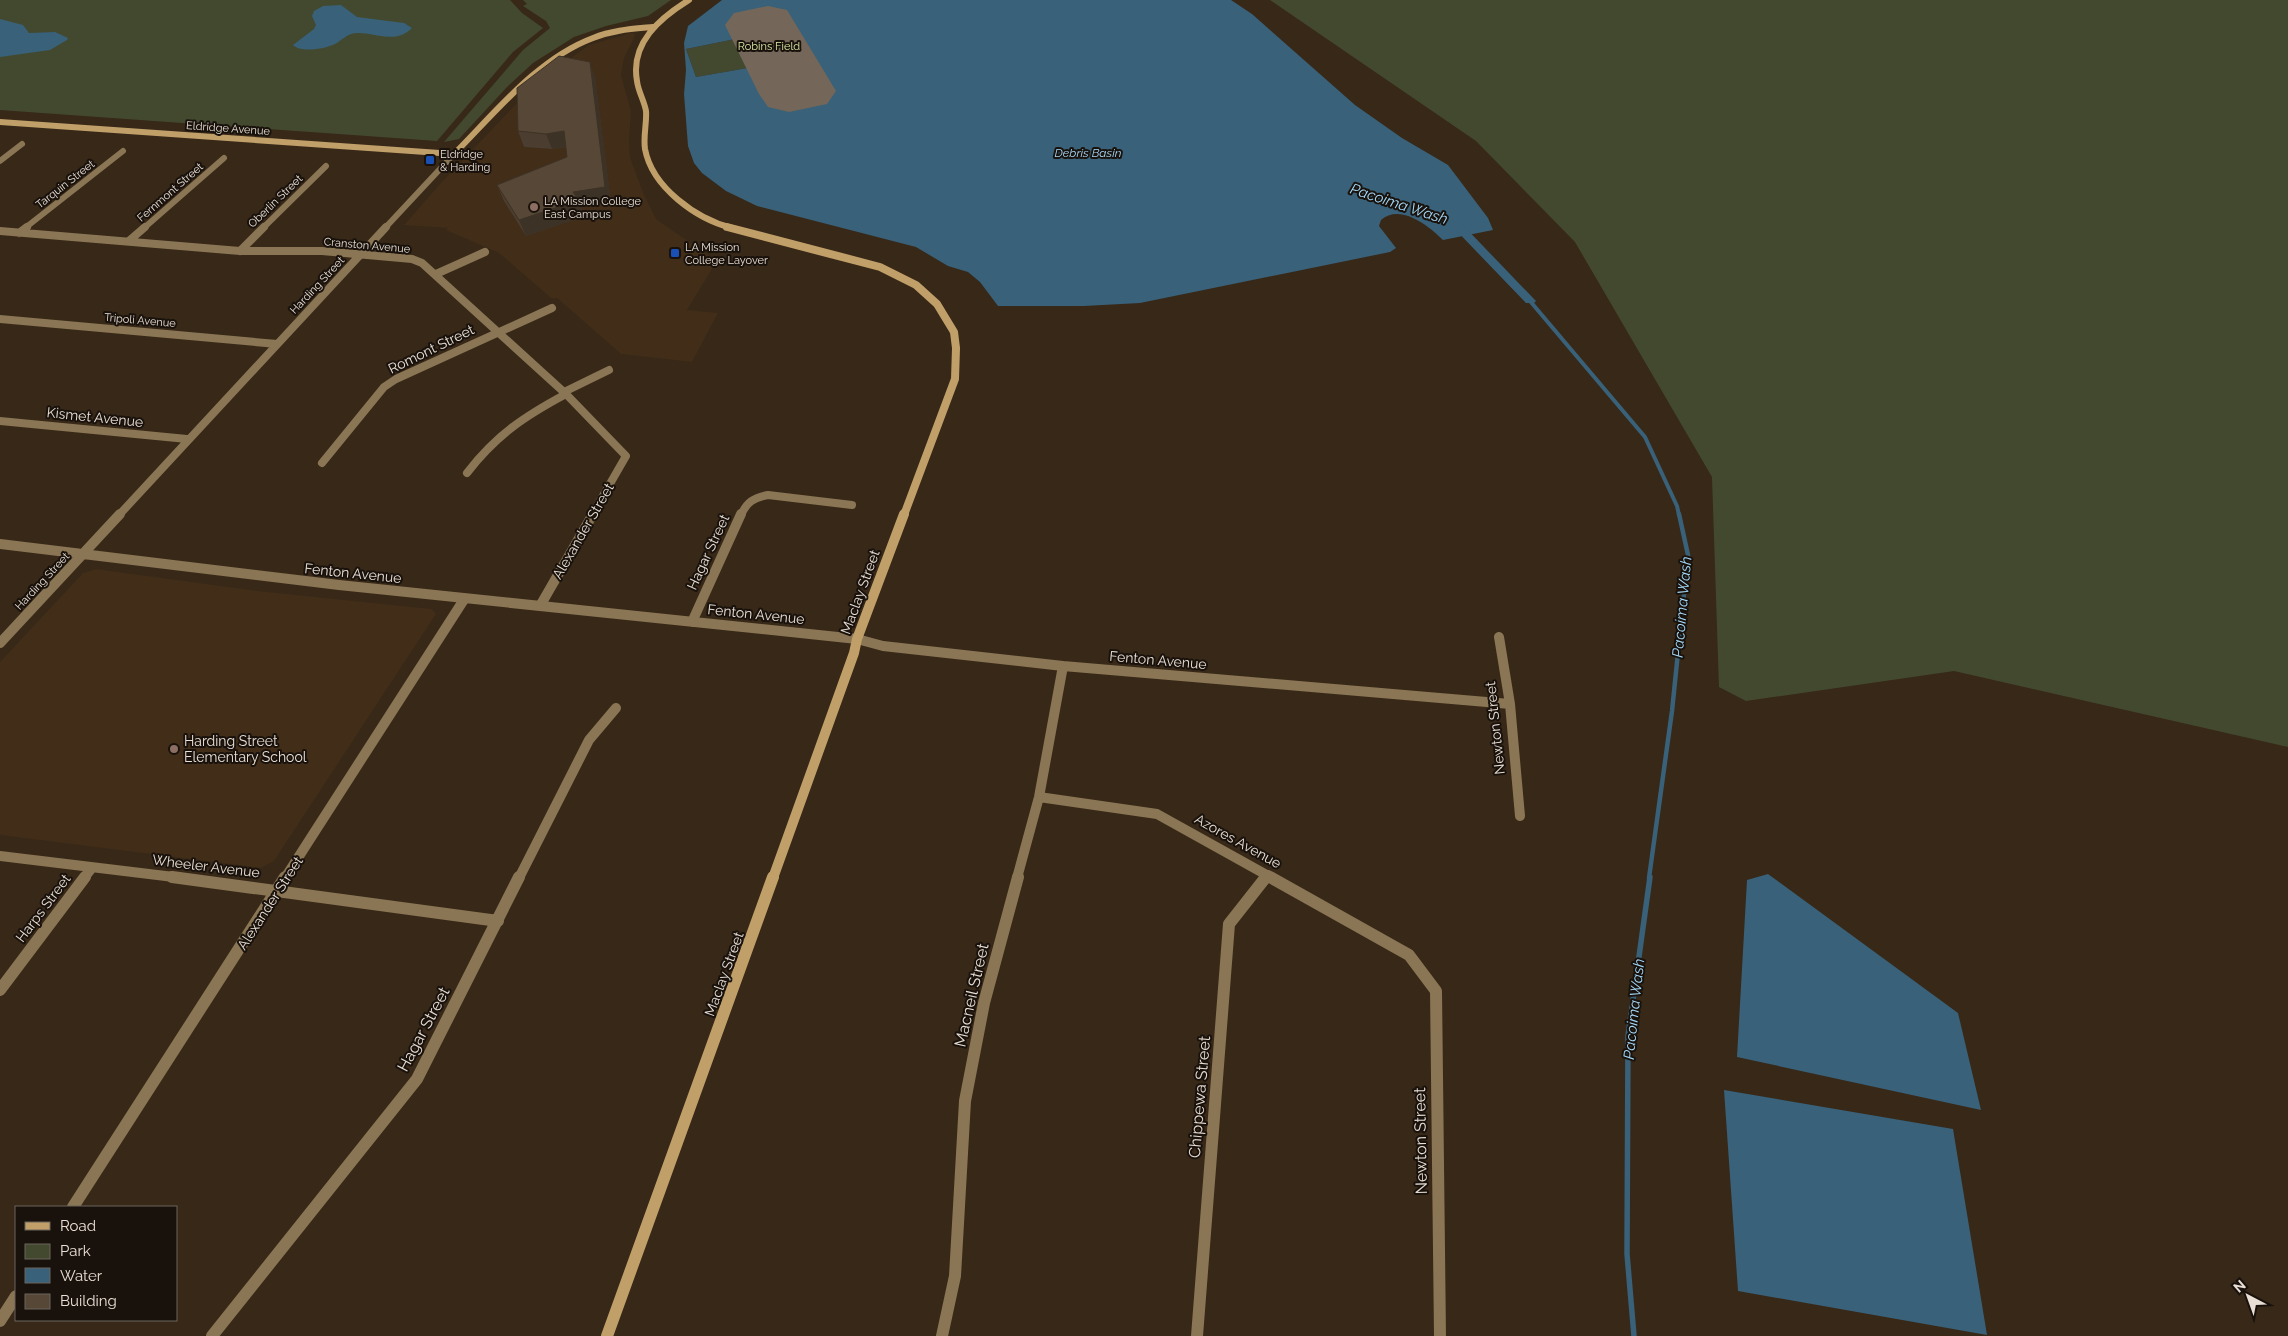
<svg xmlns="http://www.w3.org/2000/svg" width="2288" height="1336" font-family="Raleway,sans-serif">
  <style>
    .built { fill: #412d18 }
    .green { fill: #43492f }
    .water { fill: #396179; fill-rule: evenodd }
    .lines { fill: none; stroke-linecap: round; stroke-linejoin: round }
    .stream-far2 { stroke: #396179; stroke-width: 4 }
    .stream-far1 { stroke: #396179; stroke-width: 4.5 }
    .stream { stroke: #396179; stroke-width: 5.5 }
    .canal { fill: #396179; fill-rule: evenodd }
    .runway { fill: #746759; fill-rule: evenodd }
    .street-far3 { stroke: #8a7554; stroke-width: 6 }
    .street-far2 { stroke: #8a7554; stroke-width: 8 }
    .street-far1 { stroke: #8a7554; stroke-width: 10 }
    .street { stroke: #8a7554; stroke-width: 12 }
    .secondary-far3 { stroke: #c09f69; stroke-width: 6 }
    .secondary-far2 { stroke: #c09f69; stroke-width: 8 }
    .secondary-far1 { stroke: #c09f69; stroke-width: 10 }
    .secondary { stroke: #c09f69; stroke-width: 12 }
    .wall { fill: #4b3d2f }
    .shaded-wall { fill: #3d3226 }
    .building { fill: #574737; stroke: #3d3226 }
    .transit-dot { fill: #1a4fb4; stroke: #19120c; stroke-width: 2 }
    .education-dot { fill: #8d6e63; stroke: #19120c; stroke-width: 2 }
    .labels { text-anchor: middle; stroke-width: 4; stroke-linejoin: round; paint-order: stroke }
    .far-park-label { font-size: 11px; fill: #dbeba8; stroke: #19120c }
    .far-street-label { font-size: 11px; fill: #e9dfd5; stroke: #19120c }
    .far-poi-label { font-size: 11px; fill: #e9dfd5; stroke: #19120c; text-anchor: start }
    .far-water-label { font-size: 12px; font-style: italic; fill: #a4d9fa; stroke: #19120c }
    .street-label { font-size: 14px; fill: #e9dfd5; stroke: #19120c }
    .poi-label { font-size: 14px; fill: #e9dfd5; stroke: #19120c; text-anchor: start }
    .water-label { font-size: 15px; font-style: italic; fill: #a4d9fa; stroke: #19120c }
    .near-street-label { font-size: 16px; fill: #e9dfd5; stroke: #19120c }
  </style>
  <rect width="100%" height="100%" fill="#372818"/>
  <!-- built -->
  <path class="built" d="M 630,33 L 634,33 L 635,36 L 624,58 L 621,75 L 631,111 L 629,142 L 630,157 L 644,195 L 656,219 L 717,261 L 687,310 L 718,313 L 692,362 L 621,354 L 557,298 L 551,298 L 499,253 L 446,230 L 448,228 L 404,225 L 439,185 L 536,83 L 589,45 Z
    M 96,569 L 258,591 L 432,609 L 436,614 L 274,861 L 261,868 L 0,835 L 0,662 L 83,573 Z"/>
  <!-- green -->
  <path class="green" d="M 0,0 L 510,0 L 522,13 L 543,28 L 513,52 L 437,141 L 0,110 Z
    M 523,0 L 671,0 L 648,16 L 606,26 L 574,37 L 533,63 L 507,87 L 459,139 L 444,142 L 523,50 L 550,28 L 546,21 L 523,6 L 527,4 Z
    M 1270,0 L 2288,0 L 2288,747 L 1954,671 L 1746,701 L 1719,687 L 1712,477 L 1575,242 L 1476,141 Z
    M 778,17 L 817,92 L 774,99 L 759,66 L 696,77 L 686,49 L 750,36 L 744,24 Z"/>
  <!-- water -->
  <path class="water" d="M 722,0 L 1231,0 L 1252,14 L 1355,105 L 1402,138 L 1448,165 L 1488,218 L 1493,230 L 1443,240 C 1429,226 1400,203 1381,220 L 1379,226 L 1396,248 L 1390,252 L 1140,303 L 1084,306 L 998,306 L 980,282 L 968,272 L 948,266 L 916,247 L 757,206 L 726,191 L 702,173 L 694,163 L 688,146 L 684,94 L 686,70 L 684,43 L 688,26 ZM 778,17 L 817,92 L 774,99 L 759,66 L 696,77 L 686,49 L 750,36 L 745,24 Z
    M 341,5 L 357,17 L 404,23 L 412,28 C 395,45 376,32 356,33 C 347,34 342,40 335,44 C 325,49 301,53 293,45 L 314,29 L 316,25 L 312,16 L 314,11 L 323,6 Z
    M 0,19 L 23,25 L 29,33 L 55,32 L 68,38 L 67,40 L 50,50 L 0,57 Z
    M 1768,874 L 1958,1013 L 1981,1110 L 1737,1057 L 1747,880 Z
    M 1724,1090 L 1953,1129 L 1987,1335 L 1738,1291 Z"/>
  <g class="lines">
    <!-- stream-far2 -->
    <path class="stream-far2" d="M 1530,301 L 1645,437 L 1677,506 L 1679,515"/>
    <!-- stream-far1 -->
    <path class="stream-far1" d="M 1649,878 L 1672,711 L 1688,555 L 1679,514"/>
    <!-- stream -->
    <path class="stream" d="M 1634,1336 L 1627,1254 L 1628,1036 L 1650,877"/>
    <!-- canal -->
    <path class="canal" d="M 1455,220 L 1459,221 L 1534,299 L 1536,301 L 1534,303 L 1526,303 L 1451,225 L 1450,223 Z"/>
    <!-- runway -->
    <path class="runway" d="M 768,6 L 787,10 L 836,91 L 827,104 L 789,112 L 768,107 L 759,94 L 725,25 L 734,13 Z"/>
    <!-- street-far3 -->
    <path class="street-far3" d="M 0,161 L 22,144
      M 25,228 L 123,151
      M 144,228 L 224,158
      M 263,228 L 326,166
      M 385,228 L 454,154"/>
    <!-- street-far2 -->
    <path class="street-far2" d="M 0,231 L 240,251 L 322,251 L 412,259 L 422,263 L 566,394 L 626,456 L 592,515
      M 19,233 L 27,227
      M 130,240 L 145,227
      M 240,251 L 264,227
      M 436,274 L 485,252
      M 0,319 L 277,344
      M 564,392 L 609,370
      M 0,421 L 187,439
      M 322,463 L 384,387 L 396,379 L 552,308
      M 467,473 C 496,435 525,416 566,394
      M 119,515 L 386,227
      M 741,515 C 747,502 753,498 768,495 L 852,505"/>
    <!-- street-far1 -->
    <path class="street-far1" d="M 0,544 L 339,585 L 857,639 L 883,646 L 1063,666 L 1510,704
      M 540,606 L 593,514
      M 692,622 L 741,514
      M 1499,637 L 1510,704 L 1520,816
      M 0,643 L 120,514
      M 1039,797 L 1157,814 L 1272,878
      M 0,856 L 182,878
      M 84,878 L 92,868
      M 285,878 L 465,598
      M 519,878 L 589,740 L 616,708
      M 1017,878 L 1039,797 L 1063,666
      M 1265,878 L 1268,875"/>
    <!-- street -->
    <path class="street" d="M 172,877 L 498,921
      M 1270,877 L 1409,955 L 1436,991 L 1440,1336
      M 0,990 L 85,877
      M 73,1207 L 285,877
      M 0,1321 L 16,1296
      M 212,1336 L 417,1079 L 519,877
      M 942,1336 L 955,1276 L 965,1101 L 984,1003 L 1018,877
      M 1197,1336 L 1229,924 L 1266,877"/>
    <!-- secondary-far3 -->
    <path class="secondary-far3" d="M 689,0 C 660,18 630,43 637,81 C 638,91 644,100 646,111 C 647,123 643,136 645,149 C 652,187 696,219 732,228
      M 0,122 L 454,154 C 495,113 537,59 593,38 C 613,30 632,29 653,27"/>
    <!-- secondary-far2 -->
    <path class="secondary-far2" d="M 727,227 L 880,267 L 916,285 L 937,304 L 954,332 L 956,348 L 955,379 L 904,515"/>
    <!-- secondary-far1 -->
    <path class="secondary-far1" d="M 773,878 L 854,653 L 857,639 L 904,514"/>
    <!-- secondary -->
    <path class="secondary" d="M 607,1336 L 773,877"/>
  </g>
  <!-- wall -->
  <path class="wall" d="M 595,77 L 611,203 L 581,207 L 582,211 L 580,212 L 582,217 L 526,236 L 504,201 L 497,185 L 567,157 L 566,147 L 552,149 L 524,147 L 518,131 Z"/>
  <!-- shaded-wall -->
  <path class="shaded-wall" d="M 590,62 L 595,77 L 611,203 L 581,207 L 582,211 L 580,212 L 582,217 L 526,236 L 519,220 L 573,197 Z
    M 564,131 L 570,146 L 552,149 L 546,134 Z"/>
  <!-- building -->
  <path class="building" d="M 559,56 L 590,62 L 605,187 L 573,192 L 576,196 L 573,197 L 576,201 L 519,220 L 497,185 L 567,157 L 564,131 L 546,134 L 518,131 L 517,88 Z"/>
  <!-- markers -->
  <g class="transit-dot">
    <rect x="425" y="155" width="10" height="10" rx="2.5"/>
    <rect x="670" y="248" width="10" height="10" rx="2.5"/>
  </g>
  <g class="education-dot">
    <circle cx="534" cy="207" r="5"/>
    <circle cx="174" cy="749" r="5"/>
  </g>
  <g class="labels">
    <!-- far-park labels -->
    <g class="far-park-label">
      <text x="769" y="50">Robins Field</text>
    </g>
    <!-- far-street labels -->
    <g class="far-street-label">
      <text transform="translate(228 128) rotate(4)" y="4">Eldridge Avenue</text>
      <text transform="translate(65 184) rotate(-38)" y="4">Tarquin Street</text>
      <text transform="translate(170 192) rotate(-41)" y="4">Fernmont Street</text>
      <text transform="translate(275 201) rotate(-44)" y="4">Oberlin Street</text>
      <text transform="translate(367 245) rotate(5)" y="4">Cranston Avenue</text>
      <text transform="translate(317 285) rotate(-47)" y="4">Harding Street</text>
      <text transform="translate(140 320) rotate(5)" y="4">Tripoli Avenue</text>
      <text transform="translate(42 581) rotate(-47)" y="4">Harding Street</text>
    </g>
    <!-- far-poi labels -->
    <g class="far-poi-label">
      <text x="440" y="158">Eldridge<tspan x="440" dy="13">&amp; Harding</tspan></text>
      <text x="544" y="205">LA Mission College<tspan x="544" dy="13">East Campus</tspan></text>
      <text x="685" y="251">LA Mission<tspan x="685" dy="13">College Layover</tspan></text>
    </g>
    <!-- far-water labels -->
    <g class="far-water-label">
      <text x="1088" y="157">Debris Basin</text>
    </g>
    <!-- street labels -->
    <g class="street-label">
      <text transform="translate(431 349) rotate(-26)" y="5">Romont Street</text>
      <text transform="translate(95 417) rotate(6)" y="5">Kismet Avenue</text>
      <text transform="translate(583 531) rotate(-60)" y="5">Alexander Street</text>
      <text transform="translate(708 552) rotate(-65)" y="5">Hagar Street</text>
      <text transform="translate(353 573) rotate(6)" y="5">Fenton Avenue</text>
      <text transform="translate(860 592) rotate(-70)" y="5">Maclay Street</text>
      <text transform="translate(756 614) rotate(6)" y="5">Fenton Avenue</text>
      <text transform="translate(1158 660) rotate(5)" y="5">Fenton Avenue</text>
      <text transform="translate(1495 728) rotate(-96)" y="5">Newton Street</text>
      <text transform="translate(1238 841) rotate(29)" y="5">Azores Avenue</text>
      <text transform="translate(206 866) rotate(7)" y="5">Wheeler Avenue</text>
      <text transform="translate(270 903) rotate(-57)" y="5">Alexander Street</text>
      <text transform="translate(43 908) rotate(-53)" y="5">Harps Street</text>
      <text transform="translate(724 974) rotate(-70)" y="5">Maclay Street</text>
    </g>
    <!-- poi labels -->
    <g class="poi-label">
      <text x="184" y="746">Harding Street<tspan x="184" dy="16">Elementary School</tspan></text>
    </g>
    <!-- water labels -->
    <g class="water-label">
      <text transform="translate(1399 204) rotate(18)" y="5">Pacoima Wash</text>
      <text transform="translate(1682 607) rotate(-85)" y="5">Pacoima Wash</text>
      <text transform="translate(1634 1009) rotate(-84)" y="5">Pacoima Wash</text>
    </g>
    <!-- near-street labels -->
    <g class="near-street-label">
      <text transform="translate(971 995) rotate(-77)" y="6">Macneil Street</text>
      <text transform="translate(423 1029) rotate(-62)" y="6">Hagar Street</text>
      <text transform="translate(1199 1097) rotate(-85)" y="6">Chippewa Street</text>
      <text transform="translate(1420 1141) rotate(-91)" y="6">Newton Street</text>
    </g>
  </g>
  <!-- legend -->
  <rect x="15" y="1206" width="162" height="115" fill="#19120c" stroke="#6c645c"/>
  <rect x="25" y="1222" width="25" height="8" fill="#c09f69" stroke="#6c645c"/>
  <text x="60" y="1231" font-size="15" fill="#e9dfd5">Road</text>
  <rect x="25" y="1244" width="25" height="15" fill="#43492f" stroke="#6c645c"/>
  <text x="60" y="1256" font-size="15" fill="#e9dfd5">Park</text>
  <rect x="25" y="1268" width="25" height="15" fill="#396179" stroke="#6c645c"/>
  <text x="60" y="1281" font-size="15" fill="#e9dfd5">Water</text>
  <rect x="25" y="1294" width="25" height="15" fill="#574737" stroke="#6c645c"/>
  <text x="60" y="1306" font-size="15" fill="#e9dfd5">Building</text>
  <!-- north arrow -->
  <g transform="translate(2248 1296) rotate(319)" stroke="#19120c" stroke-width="4" paint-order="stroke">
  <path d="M0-4L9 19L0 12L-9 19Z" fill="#e9dfd5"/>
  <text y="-8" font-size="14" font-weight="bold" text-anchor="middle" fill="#e9dfd5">N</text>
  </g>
</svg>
